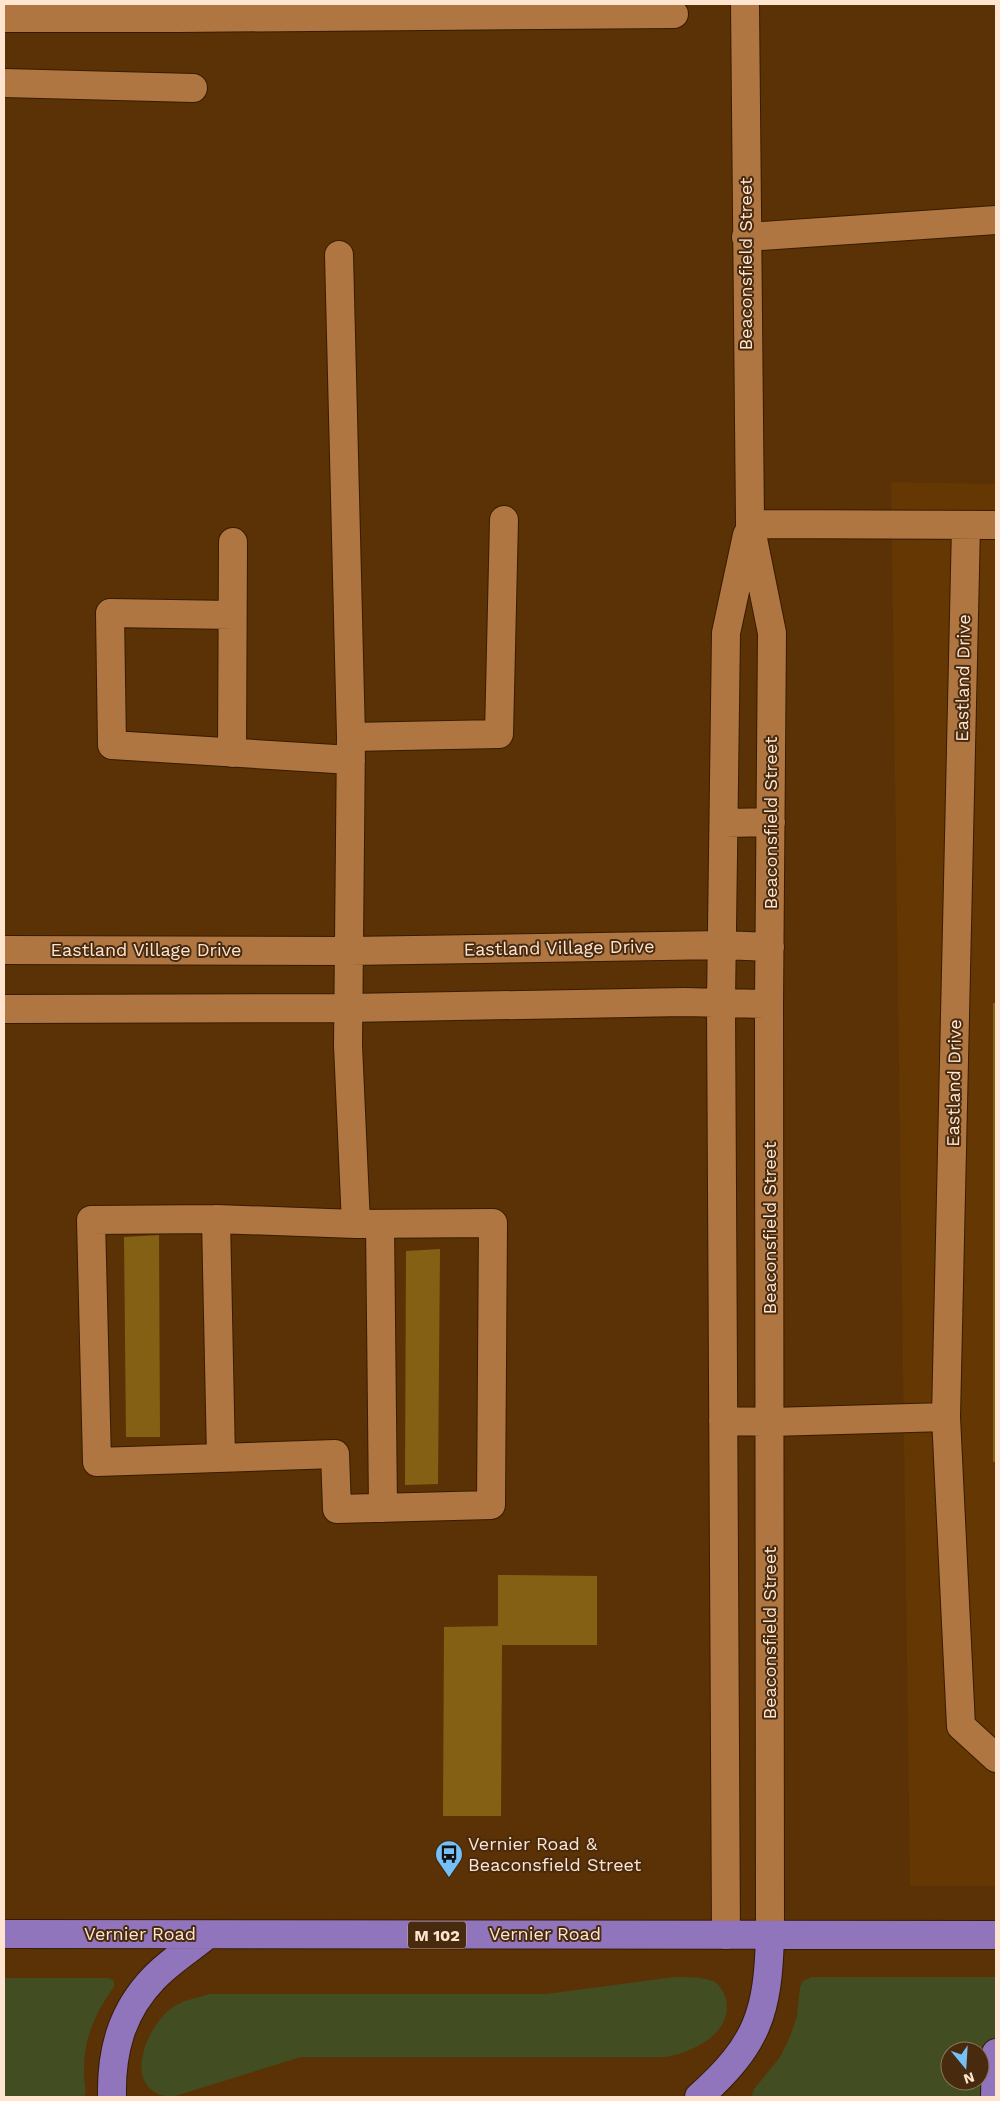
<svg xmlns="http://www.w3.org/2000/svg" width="1000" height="2101" font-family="'Work Sans',sans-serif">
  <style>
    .built { fill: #643703 }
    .green { fill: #424d21; fill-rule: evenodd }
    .building { fill: #846014 }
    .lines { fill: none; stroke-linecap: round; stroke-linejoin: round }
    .minor-casing { stroke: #381c01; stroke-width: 30 }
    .highway-casing { stroke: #381c01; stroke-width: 30 }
    .minor { stroke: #af7642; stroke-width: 28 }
    .highway { stroke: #9074bc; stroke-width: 28 }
    .labels { text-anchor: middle; stroke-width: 4; stroke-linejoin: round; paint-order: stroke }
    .shield { fill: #482b0f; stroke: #c8ad96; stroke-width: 1 }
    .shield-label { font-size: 16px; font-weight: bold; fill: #ffe5d0 }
    .street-label { font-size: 18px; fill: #ffe5d0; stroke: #482b0f }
    .poi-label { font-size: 18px; fill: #ffe5d0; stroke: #482b0f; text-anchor: start }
  </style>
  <rect width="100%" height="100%" fill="#5a3206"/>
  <!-- built -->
  <path class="built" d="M 891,482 L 996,484 L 996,1886 L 910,1886 Z"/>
  <!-- green -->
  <path class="green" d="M 674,1977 C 687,1977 700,1976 713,1981 C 719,1984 724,1992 726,1999 C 733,2033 694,2052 666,2057 L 301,2057 L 172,2097 C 122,2093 143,2033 168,2011 C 179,2001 196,1998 210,1994 L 546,1994 Z
    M 812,1977 L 996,1977 L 996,2097 L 754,2097 L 752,2095 L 754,2089 L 780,2057 L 790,2037 L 797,2016 L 800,1987 L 803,1981 ZM 950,2051 L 980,2051 L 980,2081 L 950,2081 Z
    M 4,1978 L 109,1978 L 114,1981 L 114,1987 C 90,2019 79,2053 86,2092 L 84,2097 L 4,2097 Z"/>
  <!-- building -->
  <path class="building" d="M 993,1003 L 996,1003 L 996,1462 L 993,1462 Z
    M 159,1235 L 160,1437 L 126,1437 L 124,1237 Z
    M 440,1249 L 438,1484 L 405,1485 L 406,1251 Z
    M 498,1575 L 597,1576 L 597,1645 L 502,1645 L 501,1816 L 443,1816 L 444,1627 L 498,1626 Z"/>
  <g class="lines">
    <!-- minor casing -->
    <g class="minor-casing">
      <path id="minor" d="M 178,4 L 177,18 L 674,14
        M 745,4 L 750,524 L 772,633 L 769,1004 L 770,1935
        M 4,18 L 177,18
        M 4,83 L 193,88
        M 746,237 L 996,220
        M 339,255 L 351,737 L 348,1045 L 356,1224 L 493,1223 L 491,1505 L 337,1509 L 335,1454 L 97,1462 L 91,1220 L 216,1219 L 356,1224
        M 750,524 L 996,525
        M 232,615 L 110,613 L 112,745 L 351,760
        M 351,737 L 499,734 L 504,520
        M 232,753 L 233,542
        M 725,823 L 771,822
        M 4,950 L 349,951 L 723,945 L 770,947
        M 4,1009 L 348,1008 L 684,1002 L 769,1004
        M 216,1219 L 221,1458
        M 380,1224 L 383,1508
        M 946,1417 L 961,1726 L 996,1758
        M 723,1421 L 771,1422 L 946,1417 L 966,526
        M 726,1935 L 721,1003 L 726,633 L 747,535"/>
    </g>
    <!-- highway casing -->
    <g class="highway-casing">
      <path id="highway" d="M 4,1934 L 996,1935
        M 112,2097 C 111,2052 121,2012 154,1978 C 169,1962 190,1949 207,1935
        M 699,2097 C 758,2044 768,2013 770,1935
        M 995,2097 L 996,2053"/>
    </g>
    <!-- minor -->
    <use href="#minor" class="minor"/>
    <!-- highway -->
    <use href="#highway" class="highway"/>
  </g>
  <!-- icons -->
  <defs>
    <g id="bus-pin" transform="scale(1.4375)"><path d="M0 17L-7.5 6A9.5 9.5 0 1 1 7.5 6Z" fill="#75c0f6" stroke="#482b0f"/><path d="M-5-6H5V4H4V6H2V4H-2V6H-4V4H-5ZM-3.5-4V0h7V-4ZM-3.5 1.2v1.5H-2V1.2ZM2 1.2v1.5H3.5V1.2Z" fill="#111"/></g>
  </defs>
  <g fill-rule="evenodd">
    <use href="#bus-pin" x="449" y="1854"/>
  </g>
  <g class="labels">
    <!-- shield labels -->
    <rect class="shield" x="408" y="1921.5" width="58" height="27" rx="4"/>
    <g class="shield-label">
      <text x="437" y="1941">M 102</text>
    </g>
    <!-- street labels -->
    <g class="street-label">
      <text transform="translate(746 264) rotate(-90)" y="6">Beaconsfield Street</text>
      <text transform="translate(963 678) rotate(-89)" y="6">Eastland Drive</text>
      <text transform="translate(771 823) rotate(-90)" y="6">Beaconsfield Street</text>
      <text transform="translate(559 948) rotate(-1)" y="6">Eastland Village Drive</text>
      <text x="146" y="956">Eastland Village Drive</text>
      <text transform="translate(954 1083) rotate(-89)" y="6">Eastland Drive</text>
      <text transform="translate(770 1228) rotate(-90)" y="6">Beaconsfield Street</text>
      <text transform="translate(770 1633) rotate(-90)" y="6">Beaconsfield Street</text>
      <text x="140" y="1940">Vernier Road</text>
      <text x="545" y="1940">Vernier Road</text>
    </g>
    <!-- poi labels -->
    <g class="poi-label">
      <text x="468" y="1850">Vernier Road &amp;<tspan x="468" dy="21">Beaconsfield Street</tspan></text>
    </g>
  </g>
  <!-- border -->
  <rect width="1000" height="2101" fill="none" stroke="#ffe5d0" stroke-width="10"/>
  <!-- north arrow -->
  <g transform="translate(965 2066) rotate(162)"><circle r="24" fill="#482b0f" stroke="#91755c"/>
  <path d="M0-4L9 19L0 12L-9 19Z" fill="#75c0f6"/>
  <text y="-8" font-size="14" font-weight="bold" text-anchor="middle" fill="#ffe5d0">N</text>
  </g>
</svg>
